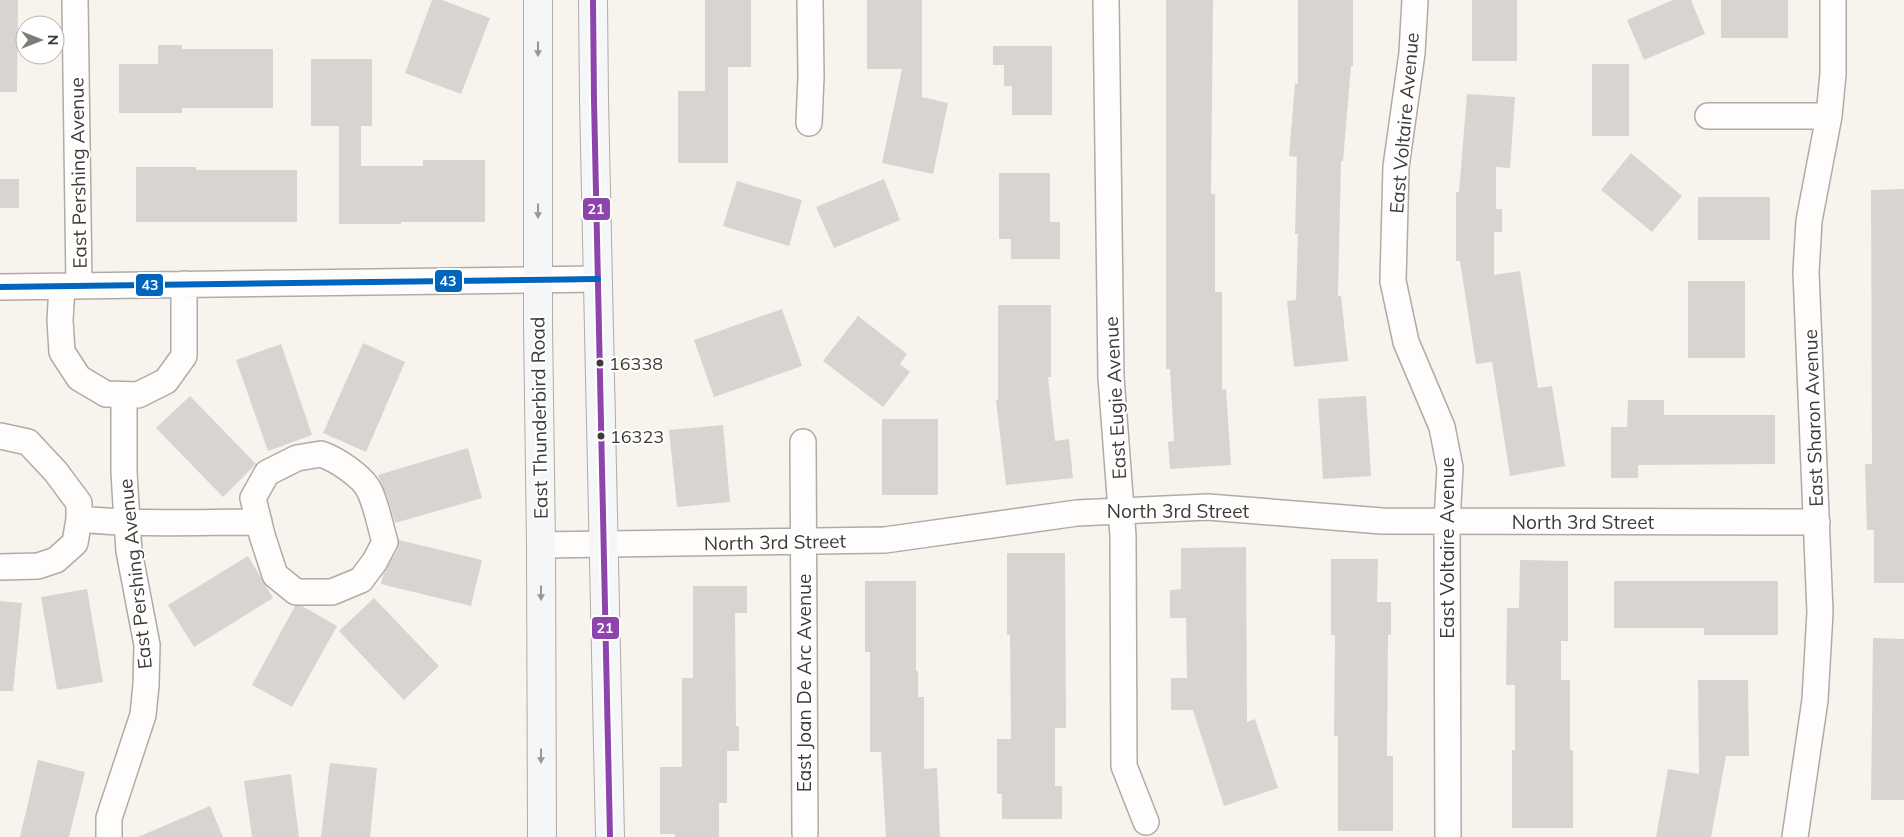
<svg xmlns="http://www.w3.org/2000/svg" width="1904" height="837" font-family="Mulish,sans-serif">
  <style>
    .building { fill: #d9d4d1 }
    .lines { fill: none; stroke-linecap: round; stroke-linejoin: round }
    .street-casing { stroke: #afaba7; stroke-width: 28 }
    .secondary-casing { stroke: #afaba7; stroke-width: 30 }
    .street { stroke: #fefdfc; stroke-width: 25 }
    .secondary { stroke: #f4f6f7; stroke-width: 28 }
    .bus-1-casing { stroke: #fff; stroke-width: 10 }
    .bus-2-casing { stroke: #fff; stroke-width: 10 }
    .bus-1 { stroke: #8e44ad; stroke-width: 6 }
    .bus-2 { stroke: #0065bd; stroke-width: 6 }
    .oneway { fill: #999897 }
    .bus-dot { fill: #3e3b37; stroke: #fff; stroke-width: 2 }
    .labels { text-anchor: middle; stroke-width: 4; stroke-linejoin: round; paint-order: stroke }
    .bus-label { font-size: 18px; fill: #3e3b37; stroke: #fff; text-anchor: start }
    .street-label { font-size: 19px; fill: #3e3b37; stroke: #fff }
    .line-badge { stroke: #fff; stroke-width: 2 }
    .badge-label { font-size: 14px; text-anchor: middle; font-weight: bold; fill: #fff }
  </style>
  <rect width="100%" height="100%" fill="#f9f3ee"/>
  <!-- building -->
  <path class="building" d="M 0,0 L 18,0 L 17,92 L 0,92 Z
    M 432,0 L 442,0 L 490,18 L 461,94 L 405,73 Z
    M 705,0 L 751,0 L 751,67 L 728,67 L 728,163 L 678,163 L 678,91 L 705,91 Z
    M 867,0 L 922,0 L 922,97 L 948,103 L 933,174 L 882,163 L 902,69 L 867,69 Z
    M 1166,0 L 1213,0 L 1211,194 L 1215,194 L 1215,292 L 1222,292 L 1222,390 L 1226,389 L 1231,465 L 1170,469 L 1168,442 L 1174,441 L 1170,369 L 1166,369 Z
    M 1298,0 L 1353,0 L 1353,66 L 1351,66 L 1343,161 L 1341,161 L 1338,296 L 1341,296 L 1348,361 L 1294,367 L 1287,301 L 1296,300 L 1298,234 L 1295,234 L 1297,157 L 1289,156 L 1295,83 L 1298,84 Z
    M 1472,0 L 1517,0 L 1517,61 L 1472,61 Z
    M 1673,0 L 1691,0 L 1705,34 L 1644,60 L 1627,20 Z
    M 1721,0 L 1788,0 L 1788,38 L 1721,38 Z
    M 158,45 L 182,45 L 182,49 L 273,49 L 273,108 L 182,108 L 182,113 L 119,113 L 119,64 L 158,64 Z
    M 993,46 L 1052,46 L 1052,115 L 1012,115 L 1012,86 L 1004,86 L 1004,65 L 993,65 Z
    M 311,59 L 372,59 L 372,126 L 361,126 L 361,166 L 423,166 L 423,160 L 485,160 L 485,222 L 401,222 L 401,224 L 339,224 L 339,126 L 311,126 Z
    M 1592,64 L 1629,64 L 1629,136 L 1592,136 Z
    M 1467,94 L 1515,97 L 1510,168 L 1496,167 L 1496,209 L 1502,209 L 1502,232 L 1494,232 L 1494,275 L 1520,271 L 1538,388 L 1552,386 L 1565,466 L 1510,476 L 1492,362 L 1476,364 L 1460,261 L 1456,261 L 1456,192 L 1459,192 Z
    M 1631,153 L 1682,196 L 1652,232 L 1601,190 Z
    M 136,167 L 196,167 L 196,170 L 297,170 L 297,222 L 136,222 Z
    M 999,173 L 1050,173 L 1050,222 L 1060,222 L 1060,259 L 1011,259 L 1011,239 L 999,239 Z
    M 0,179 L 19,179 L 19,208 L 0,208 Z
    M 884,179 L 900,220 L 834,248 L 816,207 Z
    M 737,181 L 802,200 L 789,246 L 723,226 Z
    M 1904,189 L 1904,583 L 1874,583 L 1874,530 L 1867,530 L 1865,464 L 1872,464 L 1871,190 Z
    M 1698,197 L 1770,197 L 1770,240 L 1698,240 Z
    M 1688,281 L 1745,281 L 1745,358 L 1688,358 Z
    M 998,305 L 1051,305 L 1051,377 L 1048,377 L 1055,441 L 1069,439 L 1073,478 L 1006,485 L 996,400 L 998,400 Z
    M 782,309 L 802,366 L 714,397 L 694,340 Z
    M 858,316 L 907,354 L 900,364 L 910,372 L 883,407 L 823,361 Z
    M 363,343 L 405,362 L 366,452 L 323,433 Z
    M 281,344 L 312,435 L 268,451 L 236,360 Z
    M 190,396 L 256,464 L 223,497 L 156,428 Z
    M 1366,396 L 1371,476 L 1323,479 L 1318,399 Z
    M 1628,400 L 1664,400 L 1664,415 L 1775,415 L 1775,464 L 1638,465 L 1638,478 L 1611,478 L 1611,427 L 1627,427 Z
    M 882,419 L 938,419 L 938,495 L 882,495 Z
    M 723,425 L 730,502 L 677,507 L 669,430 Z
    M 468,448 L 482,498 L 395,523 L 388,499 L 378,475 Z
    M 399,540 L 482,560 L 471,606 L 381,584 L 383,575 L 398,549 Z
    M 1246,547 L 1247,722 L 1255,719 L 1278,788 L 1224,806 L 1193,710 L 1171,710 L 1171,678 L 1187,678 L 1186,618 L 1170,618 L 1170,590 L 1181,589 L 1181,548 Z
    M 1007,553 L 1065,553 L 1066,728 L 1055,728 L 1055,786 L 1062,786 L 1062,819 L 1002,819 L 1002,794 L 997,794 L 997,739 L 1011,739 L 1010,635 L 1007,635 Z
    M 248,556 L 273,598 L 194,647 L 168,605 Z
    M 1331,559 L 1378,559 L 1377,602 L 1391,602 L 1391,635 L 1388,635 L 1387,756 L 1393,756 L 1393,831 L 1338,831 L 1338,736 L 1334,736 L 1335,635 L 1331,635 Z
    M 1520,560 L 1568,561 L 1568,641 L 1561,641 L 1561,680 L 1570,680 L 1570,750 L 1573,750 L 1573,828 L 1512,828 L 1512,750 L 1515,750 L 1515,685 L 1506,685 L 1507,608 L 1519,608 Z
    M 865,581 L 916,581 L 916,671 L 918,671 L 918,697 L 924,697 L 924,769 L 937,768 L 940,837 L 886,837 L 881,752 L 870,752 L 870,652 L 865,652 Z
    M 1614,581 L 1778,581 L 1778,635 L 1704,635 L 1704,628 L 1614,628 Z
    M 693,586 L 747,586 L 747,613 L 735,613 L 736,726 L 739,726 L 739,751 L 727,751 L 727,803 L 719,803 L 719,837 L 675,837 L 675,834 L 660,834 L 660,767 L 682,767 L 682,678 L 693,678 Z
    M 87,589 L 103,682 L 57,690 L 41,597 Z
    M 374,598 L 439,666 L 404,700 L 339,631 Z
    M 0,601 L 22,603 L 13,691 L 0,691 Z
    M 295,606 L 302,606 L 337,626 L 292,707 L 252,685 Z
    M 1873,638 L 1904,639 L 1904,800 L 1871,800 Z
    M 1698,680 L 1748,680 L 1749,756 L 1726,756 L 1711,837 L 1656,837 L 1668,769 L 1699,774 Z
    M 38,760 L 85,772 L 69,837 L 20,837 Z
    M 330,763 L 377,768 L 370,837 L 321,837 Z
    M 291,774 L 299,837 L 252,837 L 244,781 Z
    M 210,806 L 223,837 L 138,837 Z"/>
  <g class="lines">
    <!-- street casing -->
    <g class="street-casing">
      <path id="street" d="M 75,0 L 79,286
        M 1106,0 L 1111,377 L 1123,536 L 1124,766 L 1146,822
        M 1415,0 L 1412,53 L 1396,167 L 1393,281 L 1406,342 L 1442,427 L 1450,468 L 1447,522 L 1448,837
        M 1708,116 L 1829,116
        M 809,123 L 811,77 L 810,0
        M 0,287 L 598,279
        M 62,287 L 60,320 L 62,352 L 79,378 L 106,394 L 138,395 L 166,381 L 184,356 L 184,284
        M 0,436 L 28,442 L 56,472 L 79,503 L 79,519 L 75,543 L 56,560 L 38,566 L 0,567
        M 803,442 L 805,833
        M 321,454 C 336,459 364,477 370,492 C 377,507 380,526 385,542 L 375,561 L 361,580 L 332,592 L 296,592 L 275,575 L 262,535 L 253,498 L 267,473 L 297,458 Z
        M 79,519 C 139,525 199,522 259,522
        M 541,545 L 885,540 L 1077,513 L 1208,507 L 1382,521 L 1817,522
        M 109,837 L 109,818 L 143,715 L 146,685 L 147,645 L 129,551 L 127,522 L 124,472 L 124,395
        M 1795,837 L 1815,700 L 1820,612 L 1806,272 L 1809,221 L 1829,116 L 1833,74 L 1833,0"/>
    </g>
    <!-- secondary casing -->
    <g class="secondary-casing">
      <path id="secondary" d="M 538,0 L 538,324 L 541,545 L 542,837
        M 593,0 L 594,100 L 610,837"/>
    </g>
    <!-- street -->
    <use href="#street" class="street"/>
    <!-- secondary -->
    <use href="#secondary" class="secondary"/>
    <!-- bus-1 casing -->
    <g class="bus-1-casing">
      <path id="bus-1" d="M 593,0 L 594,100 L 610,837"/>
    </g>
    <!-- bus-2 casing -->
    <g class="bus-2-casing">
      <path id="bus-2" d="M 0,287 L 598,279"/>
    </g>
    <!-- bus-1 -->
    <use href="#bus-1" class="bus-1"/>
    <!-- bus-2 -->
    <use href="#bus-2" class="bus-2"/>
  </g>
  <!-- one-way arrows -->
  <defs><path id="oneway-solid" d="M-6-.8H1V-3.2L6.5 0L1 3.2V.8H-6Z" transform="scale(1.25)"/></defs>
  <g class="oneway">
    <use href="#oneway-solid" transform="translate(538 49) rotate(90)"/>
    <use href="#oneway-solid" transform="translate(538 211) rotate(90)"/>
    <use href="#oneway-solid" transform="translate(541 593) rotate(90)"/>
    <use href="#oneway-solid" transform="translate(541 756) rotate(90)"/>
  </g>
  <!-- markers -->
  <g class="bus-dot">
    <circle cx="600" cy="363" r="4.5"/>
    <circle cx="601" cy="436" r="4.5"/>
  </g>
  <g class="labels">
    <!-- bus labels -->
    <g class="bus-label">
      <text x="609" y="370">16338</text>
      <text x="610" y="443">16323</text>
    </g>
    <!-- street labels -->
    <g class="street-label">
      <text transform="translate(1404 123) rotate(-85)" y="7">East Voltaire Avenue</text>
      <text transform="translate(78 173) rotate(-91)" y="7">East Pershing Avenue</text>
      <text transform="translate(1115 398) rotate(-93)" y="7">East Eugie Avenue</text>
      <text transform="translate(539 418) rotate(-91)" y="7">East Thunderbird Road</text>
      <text transform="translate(1813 418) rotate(-92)" y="7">East Sharon Avenue</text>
      <text x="1178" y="518">North 3rd Street</text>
      <text x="1583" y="529">North 3rd Street</text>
      <text transform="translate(775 542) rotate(-1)" y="7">North 3rd Street</text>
      <text transform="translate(1447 548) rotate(-90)" y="7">East Voltaire Avenue</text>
      <text transform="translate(135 574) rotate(-96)" y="7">East Pershing Avenue</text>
      <text transform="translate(804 683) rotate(-90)" y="7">East Joan De Arc Avenue</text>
    </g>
  </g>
  <g class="line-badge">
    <rect x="582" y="197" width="29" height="24" rx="5" fill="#8e44ad"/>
    <rect x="434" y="269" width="29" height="24" rx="5" fill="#0065bd"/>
    <rect x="135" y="273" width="29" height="24" rx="5" fill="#0065bd"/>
    <rect x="591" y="616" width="29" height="24" rx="5" fill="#8e44ad"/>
  </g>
  <g class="badge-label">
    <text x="596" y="214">21</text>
    <text x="448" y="286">43</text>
    <text x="150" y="290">43</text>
    <text x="605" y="633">21</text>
  </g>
  <!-- north arrow -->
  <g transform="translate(40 40) rotate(90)"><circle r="24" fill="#ffffff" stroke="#b2b1af"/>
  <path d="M0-4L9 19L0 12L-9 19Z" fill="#7f7b77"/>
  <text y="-8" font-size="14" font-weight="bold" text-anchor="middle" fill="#3e3b37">N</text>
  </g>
</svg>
